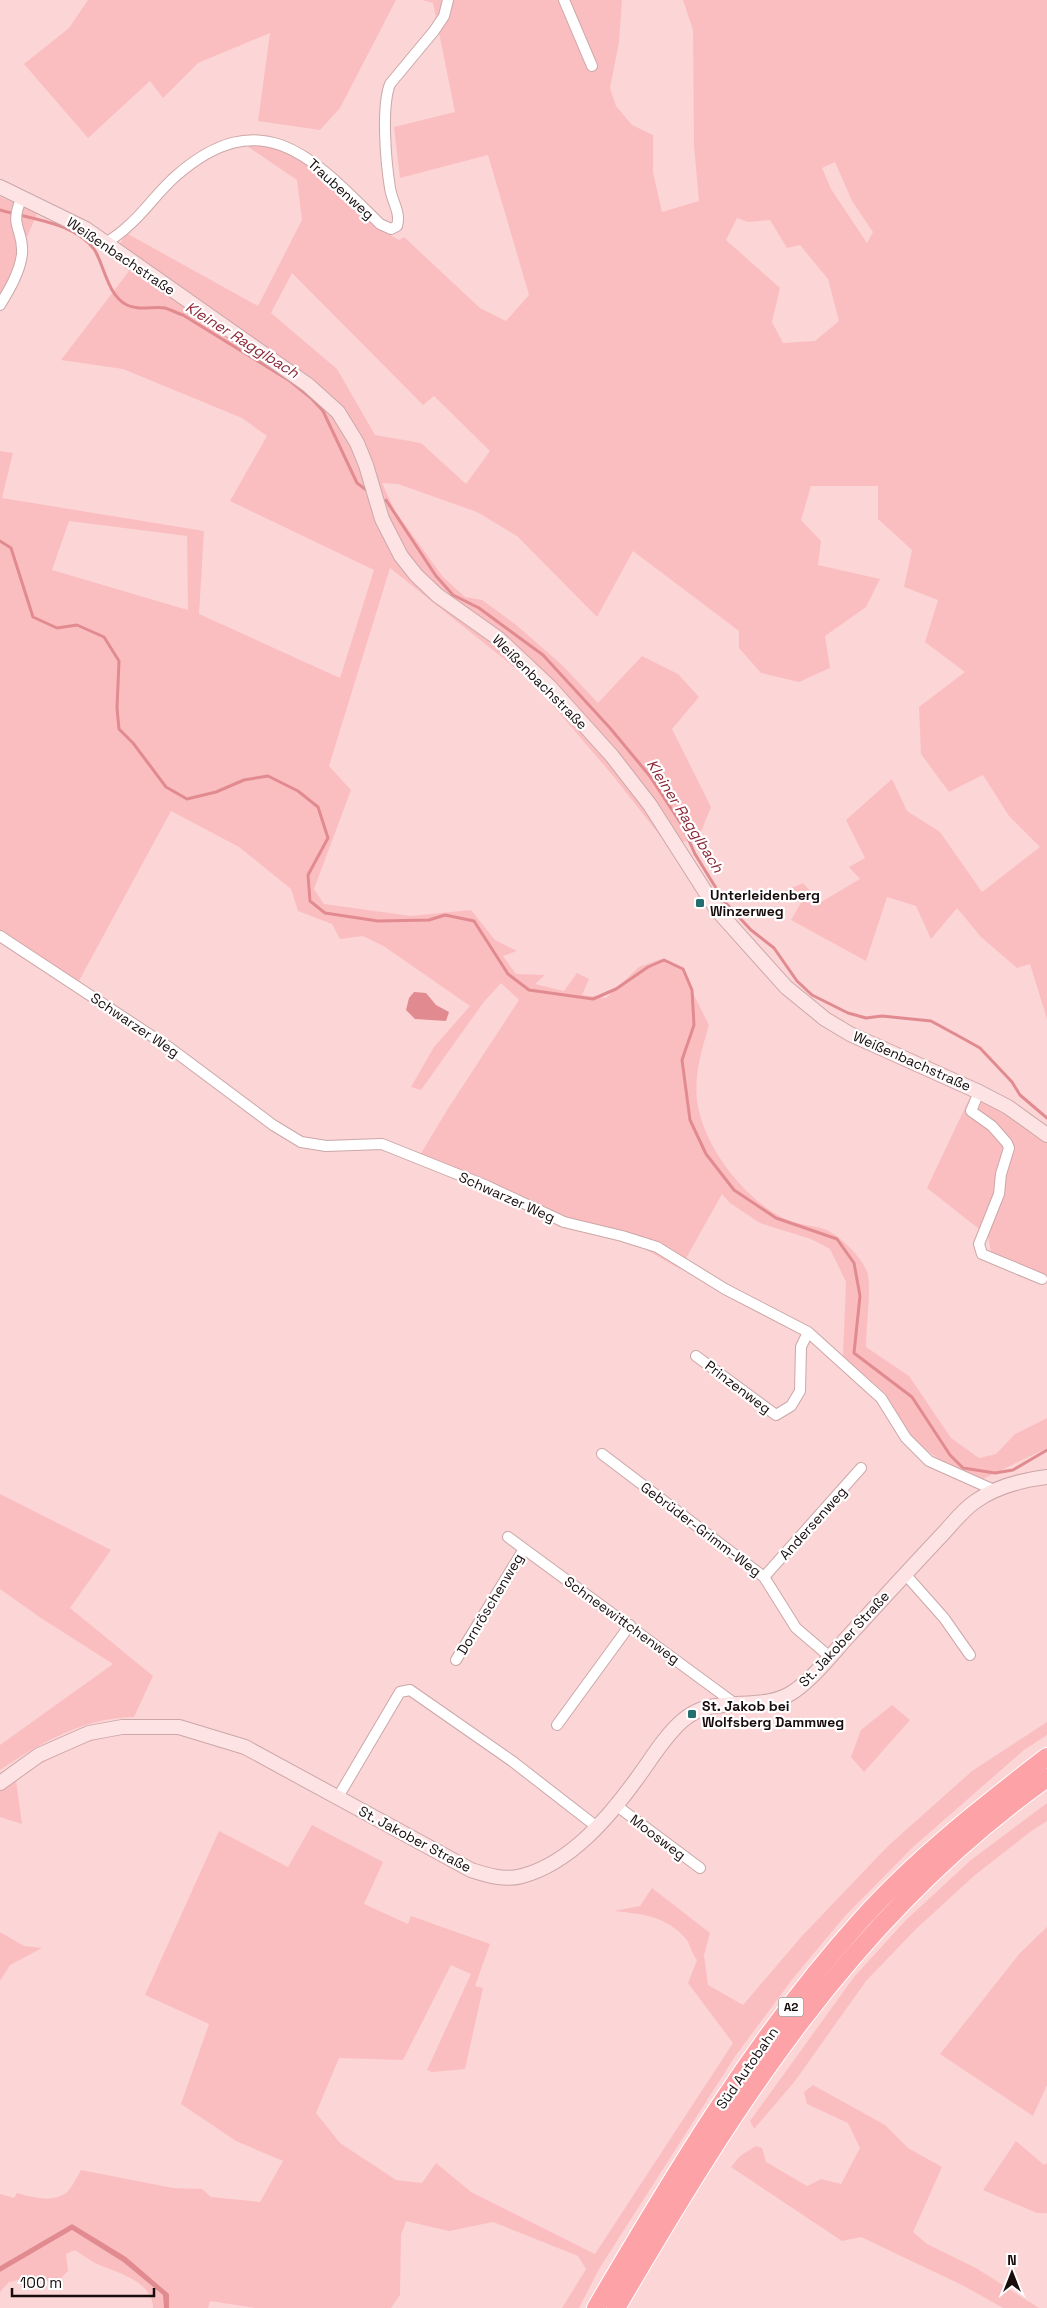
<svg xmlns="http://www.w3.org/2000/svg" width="1047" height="2308" font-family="'Space Grotesk',sans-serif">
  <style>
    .green { fill: #fbbec0; fill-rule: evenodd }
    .water { fill: #e18b90 }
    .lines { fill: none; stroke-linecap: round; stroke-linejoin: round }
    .stream { stroke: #e18b90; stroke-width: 3 }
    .street-casing { stroke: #cca7a8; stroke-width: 12 }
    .secondary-casing { stroke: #cca7a8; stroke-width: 16 }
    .highway-casing { stroke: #fff; stroke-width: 20 }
    .street { stroke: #fff; stroke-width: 10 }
    .secondary { stroke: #fee3e5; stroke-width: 14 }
    .highway { stroke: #fda2a7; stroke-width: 18 }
    .poi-dot { fill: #236f70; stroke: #fff; stroke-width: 2 }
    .labels { text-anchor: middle; stroke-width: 4.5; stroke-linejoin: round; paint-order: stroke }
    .shield { fill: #fff; stroke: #5e5556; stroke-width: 1 }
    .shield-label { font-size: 12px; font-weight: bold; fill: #190c0d }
    .street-label { font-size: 14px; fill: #190c0d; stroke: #fff }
    .poi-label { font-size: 14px; font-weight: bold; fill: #190c0d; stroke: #fff; text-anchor: start }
    .water-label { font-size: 15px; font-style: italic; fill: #8a2635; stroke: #fff }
  </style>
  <rect width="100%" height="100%" fill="#fcd5d6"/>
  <!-- green -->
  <path class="green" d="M 88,0 L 396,0 L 340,108 L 320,130 L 258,121 L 270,33 L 198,63 L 163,98 L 150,81 L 88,138 L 24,64 L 69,28 Z
    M 422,0 L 622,0 L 619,42 L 610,88 L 616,106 L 632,125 L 653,135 L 653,172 L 662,212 L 699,201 L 694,146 L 693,30 L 683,0 L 1047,0 L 1047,1019 L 1030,964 L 1017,968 L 981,937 L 957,908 L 931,939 L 916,906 L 887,897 L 866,961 L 791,920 L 803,899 L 782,892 L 803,883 L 821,902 L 860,879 L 849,867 L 865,858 L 846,820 L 892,779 L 907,811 L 940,832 L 982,892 L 1040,847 L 1009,816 L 983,775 L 949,792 L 921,754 L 919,707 L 965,672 L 925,642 L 938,600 L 904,587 L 912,550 L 878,519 L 878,486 L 811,486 L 801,520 L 821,541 L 818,565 L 880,579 L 866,607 L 825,636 L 830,668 L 799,682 L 761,673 L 739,648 L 739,631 L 633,551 L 597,617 L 517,536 L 477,512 L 398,484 L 382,483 L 395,511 L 443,577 L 465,597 L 482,600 L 515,624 L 561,664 L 598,703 L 642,656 L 678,674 L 699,697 L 672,729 L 711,807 L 697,841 L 669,842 L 661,837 L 614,777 L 534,683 L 390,568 L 329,766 L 351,790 L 314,889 L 324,904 L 411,916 L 471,910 L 495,940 L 517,951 L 503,956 L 516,974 L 545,975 L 535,984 L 564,991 L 577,973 L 589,979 L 582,995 L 606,998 L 639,967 L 661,959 L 681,969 L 709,1025 C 702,1049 694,1075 697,1100 C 702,1144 742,1196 781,1217 C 793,1224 810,1225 824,1229 C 839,1234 865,1260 868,1275 C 871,1291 866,1329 866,1347 L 909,1376 L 951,1438 L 979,1458 L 996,1454 L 1015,1434 L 1047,1418 L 1047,1448 L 983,1479 L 951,1468 L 913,1440 L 885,1393 L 843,1356 L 846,1282 L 830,1249 L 811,1239 L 760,1223 L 730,1203 L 722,1194 L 680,1269 L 638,1245 L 525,1213 L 526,1200 L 420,1155 L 449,1107 L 519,1000 L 501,983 L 483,1003 L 421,1090 L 411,1087 L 434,1047 L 470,1006 L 385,947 L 363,936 L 340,939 L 332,924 L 298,911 L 291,889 L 239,847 L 171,811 L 74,990 L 0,939 L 0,451 L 13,453 L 2,498 L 204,531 L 199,614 L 340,678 L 374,570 L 230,501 L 267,436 L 242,418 L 123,369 L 61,360 L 129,271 L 112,258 L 126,233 L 258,306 L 302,220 L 297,180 L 244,144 L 260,144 L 294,152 L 336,187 L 379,229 L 399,240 L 404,237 L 480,308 L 506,321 L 529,295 L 488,155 L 400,178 L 394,127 L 455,112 L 433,3 ZM 835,162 L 852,201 L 873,232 L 867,243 L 831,189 L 822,168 ZM 737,218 L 748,222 L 770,220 L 787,248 L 800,245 L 828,279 L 839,321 L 815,341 L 783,343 L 772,322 L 780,288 L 726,240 ZM 292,273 L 423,405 L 434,396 L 490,451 L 466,484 L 421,443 L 375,435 L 337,369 L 271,313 ZM 69,521 L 187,536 L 188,610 L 52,570 Z
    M 0,197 L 38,212 L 0,298 Z
    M 972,1093 L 1047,1139 L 1047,1276 L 991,1253 L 988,1236 L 927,1188 Z
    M 0,1494 L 111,1550 L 70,1608 L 153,1676 L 134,1717 C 83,1718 42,1742 0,1770 L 0,1745 L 113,1664 L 41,1618 L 0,1589 Z
    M 892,1705 L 910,1720 L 864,1772 L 851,1757 L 861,1730 Z
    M 1047,1722 L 1047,1735 L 1024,1750 L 913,1847 L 845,1916 L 794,1977 L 736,2055 L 599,2269 L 579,2308 L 562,2308 L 586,2269 L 578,2256 L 493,2222 L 449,2231 L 406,2221 L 401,2235 L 400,2295 L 391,2308 L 256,2308 L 210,2301 L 208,2308 L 169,2308 L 169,2294 L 72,2224 L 0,2266 L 0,2194 L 14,2198 L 17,2193 C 31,2197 56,2204 68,2191 C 73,2185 77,2177 81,2170 L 173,2188 L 202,2189 L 211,2197 L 260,2202 L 283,2161 L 236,2141 L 181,2104 L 209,2024 L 145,1995 L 219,1831 L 288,1867 L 312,1825 L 383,1862 L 364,1904 L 408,1924 L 411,1916 L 490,1944 L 475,1986 L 483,1988 L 465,2069 L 432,2072 L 427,2070 L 471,1974 L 451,1965 L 403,2060 L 339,2058 L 316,2113 L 340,2143 L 396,2180 L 422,2183 L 436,2163 L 471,2192 L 595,2254 L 733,2043 L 688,1983 L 697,1960 C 691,1953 691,1945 686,1939 C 667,1916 642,1914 614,1911 L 640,1906 L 652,1888 L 710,1933 L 704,1955 L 708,1985 L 743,2005 L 802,1936 L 888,1846 L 972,1771 Z
    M 127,1732 L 81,1744 L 38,1765 L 16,1780 L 22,1824 L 0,1817 L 0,1789 L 47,1754 L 77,1741 Z
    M 1047,1803 L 1047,1821 L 1030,1832 L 975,1875 L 916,1929 L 866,1981 L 795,2081 L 754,2129 L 750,2121 L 854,1977 L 906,1920 L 971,1860 Z
    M 1047,1927 L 1047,2085 L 1033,2116 L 940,2054 L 1020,1953 Z
    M 0,1932 L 24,1946 L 42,1948 L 10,1965 L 0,1981 Z
    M 813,2085 L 885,2125 L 908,2148 L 942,2167 L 913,2232 L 927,2244 L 976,2268 L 1039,2308 L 1003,2308 L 964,2286 L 861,2237 L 842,2241 L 731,2167 L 740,2156 L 756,2146 L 762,2148 L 766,2162 L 807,2186 L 821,2179 L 841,2184 L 860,2148 L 848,2123 L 807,2104 L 804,2092 Z
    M 1016,2141 L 1044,2165 L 1047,2163 L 1047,2213 L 1037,2213 L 983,2190 Z
    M 72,2230 L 123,2262 L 164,2295 L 164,2308 L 153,2308 C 153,2280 114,2272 95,2263 C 88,2259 81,2254 75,2250 L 66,2254 L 68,2271 L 56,2283 L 32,2277 L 9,2282 L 0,2292 L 0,2272 Z"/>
  <!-- water -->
  <path class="water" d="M 414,992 L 426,993 L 436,1005 L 449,1012 L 446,1021 L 415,1019 L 406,1010 L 409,998 Z
    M 72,2224 L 126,2257 L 169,2294 L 169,2308 L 164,2308 L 163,2295 L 123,2262 L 72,2230 L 0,2272 L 0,2266 Z"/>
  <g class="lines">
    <!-- stream -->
    <path class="stream" d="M 0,210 C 29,219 74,222 94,249 C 104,264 107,295 127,305 C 139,311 153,306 165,308 C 171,310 177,313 183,315 L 290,381 L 311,398 L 323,411 L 357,483 L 369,492
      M 386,500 L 436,576 L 453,595 L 479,608 L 543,655 L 610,728 L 649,775 L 682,825 L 695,854 L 724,901 L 751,930 L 774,948 L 797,981 L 812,995 L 848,1013 L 866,1018 L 882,1016 L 931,1021 L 964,1039 L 980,1048 L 1012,1082 L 1020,1095 L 1047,1118
      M 0,541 L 11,548 L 33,617 L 57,628 L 77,625 L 104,637 L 119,661 L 117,708 L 119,729 L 133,743 L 166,787 L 187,799 L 216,792 L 244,780 L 268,776 L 298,791 L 318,807 L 328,838 L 308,875 L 310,901 L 325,913 L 378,921 L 429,920 L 445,915 L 474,921 L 508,974 L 529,990 L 593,999 L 616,989 L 648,967 L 664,960 L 683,969 L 692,990 L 694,1025 L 682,1060 L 690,1120 L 706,1154 L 734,1190 L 776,1218 L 837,1239 L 854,1263 L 860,1296 L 854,1353 L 912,1397 L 950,1455 L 963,1468 L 995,1473 L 1013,1470 L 1047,1450"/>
    <!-- street casing -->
    <g class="street-casing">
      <path id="street" d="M 564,0 L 592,66
        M 106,243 C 113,238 121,233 127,227 C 145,212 158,191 177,175 C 264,100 315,160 380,224 L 391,229 L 397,226 C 401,212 392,202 390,188 C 386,163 381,107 390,84 L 434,31 L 444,16 L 448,0
        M 0,305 C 9,290 20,272 22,254 C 24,228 8,228 22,197
        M 0,936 L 170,1048 L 273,1125 L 301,1142 L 326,1146 L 382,1144 L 487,1186 L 564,1222 L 622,1236 L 657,1247 L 725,1289 L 808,1332 L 881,1398 L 906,1438 L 929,1461 L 994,1490
        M 979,1092 L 971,1111 L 992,1126 L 1007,1143 L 1009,1148 L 1001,1174 L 999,1194 L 979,1244 L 982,1254 L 1042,1279
        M 696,1356 L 776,1415 L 791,1406 L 800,1391 L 801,1347 L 808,1332
        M 602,1454 L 764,1577 L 796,1628 L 830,1657
        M 508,1537 L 734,1703
        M 905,1574 L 944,1618 L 970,1655
        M 764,1577 L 861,1468
        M 456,1660 L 524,1549
        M 557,1725 L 630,1625
        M 338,1797 L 400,1692 L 410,1690 L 512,1761 L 597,1827
        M 617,1806 L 700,1868"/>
    </g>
    <!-- secondary casing -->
    <g class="secondary-casing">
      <path id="secondary" d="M 0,187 L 86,229 L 308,385 L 338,412 L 357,443 L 366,465 L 382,519 L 401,556 L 416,575 L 437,595 L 499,639 L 549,686 L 612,756 L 650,805 L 717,910 L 786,987 L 825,1019 L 850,1034 L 979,1092 L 1008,1107 L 1047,1135
        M 0,1783 L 39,1755 L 89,1733 L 122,1727 L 179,1727 L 245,1747 L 471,1870 C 487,1875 505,1881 522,1876 C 571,1863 610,1816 638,1777 C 652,1758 664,1737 682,1721 C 714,1692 760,1714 793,1692 C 812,1679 829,1658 844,1641 C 875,1607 907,1572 939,1538 C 951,1526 962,1510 976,1501 C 997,1486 1022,1480 1047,1477"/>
    </g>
    <!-- highway casing -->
    <g class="highway-casing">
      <path id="highway" d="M 596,2308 C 675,2173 757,2035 862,1919 C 917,1858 982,1807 1047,1757
        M 616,2308 C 734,2106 852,1916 1047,1778"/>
    </g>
    <!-- street -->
    <use href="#street" class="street"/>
    <!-- secondary -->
    <use href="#secondary" class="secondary"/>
    <!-- highway -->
    <use href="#highway" class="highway"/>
  </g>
  <!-- markers -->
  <g class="poi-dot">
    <rect x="695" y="898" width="10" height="10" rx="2.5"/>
    <rect x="687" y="1709" width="10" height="10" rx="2.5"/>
  </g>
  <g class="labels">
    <!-- shield labels -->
    <rect class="shield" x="778.5" y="1997.5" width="25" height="19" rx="4"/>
    <g class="shield-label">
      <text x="791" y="2011">A2</text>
    </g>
    <!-- street labels -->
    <g class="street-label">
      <text transform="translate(341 189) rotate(42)" y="5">Traubenweg</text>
      <text transform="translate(121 256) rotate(34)" y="5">Weißenbachstraße</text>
      <text transform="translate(540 682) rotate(45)" y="5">Weißenbachstraße</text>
      <text transform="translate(135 1025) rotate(34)" y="5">Schwarzer Weg</text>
      <text transform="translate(912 1061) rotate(24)" y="5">Weißenbachstraße</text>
      <text transform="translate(507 1197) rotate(24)" y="5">Schwarzer Weg</text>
      <text transform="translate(738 1387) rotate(37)" y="5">Prinzenweg</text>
      <text transform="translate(813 1523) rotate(-48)" y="5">Andersenweg</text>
      <text transform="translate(701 1529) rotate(37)" y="5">Gebrüder-Grimm-Weg</text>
      <text transform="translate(490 1604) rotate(-59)" y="5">Dornröschenweg</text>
      <text transform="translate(622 1620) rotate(36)" y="5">Schneewittchenweg</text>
      <text transform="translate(844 1639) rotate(-47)" y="5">St. Jakober Straße</text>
      <text transform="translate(658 1837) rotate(37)" y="5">Moosweg</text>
      <text transform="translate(415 1839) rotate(28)" y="5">St. Jakober Straße</text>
      <text transform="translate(747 2068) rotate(-55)" y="5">Süd Autobahn</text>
    </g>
    <!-- poi labels -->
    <g class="poi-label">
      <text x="710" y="900">Unterleidenberg<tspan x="710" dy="16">Winzerweg</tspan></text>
      <text x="702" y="1711">St. Jakob bei<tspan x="702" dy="16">Wolfsberg Dammweg</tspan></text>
    </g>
    <!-- water labels -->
    <g class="water-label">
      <text transform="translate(242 340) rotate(32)" y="5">Kleiner Ragglbach</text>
      <text transform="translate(685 816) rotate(58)" y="5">Kleiner Ragglbach</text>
    </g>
  </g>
  <!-- north arrow -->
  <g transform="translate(1012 2273)" stroke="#ffffff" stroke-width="4" paint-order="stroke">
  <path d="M0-4L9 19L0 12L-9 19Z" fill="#190c0d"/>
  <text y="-8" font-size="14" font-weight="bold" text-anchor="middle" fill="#190c0d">N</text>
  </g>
  <!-- scale -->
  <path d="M12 2288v8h142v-8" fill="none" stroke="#190c0d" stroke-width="2.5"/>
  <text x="20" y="2288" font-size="15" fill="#190c0d" stroke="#ffffff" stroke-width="4" paint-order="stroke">100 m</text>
</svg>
